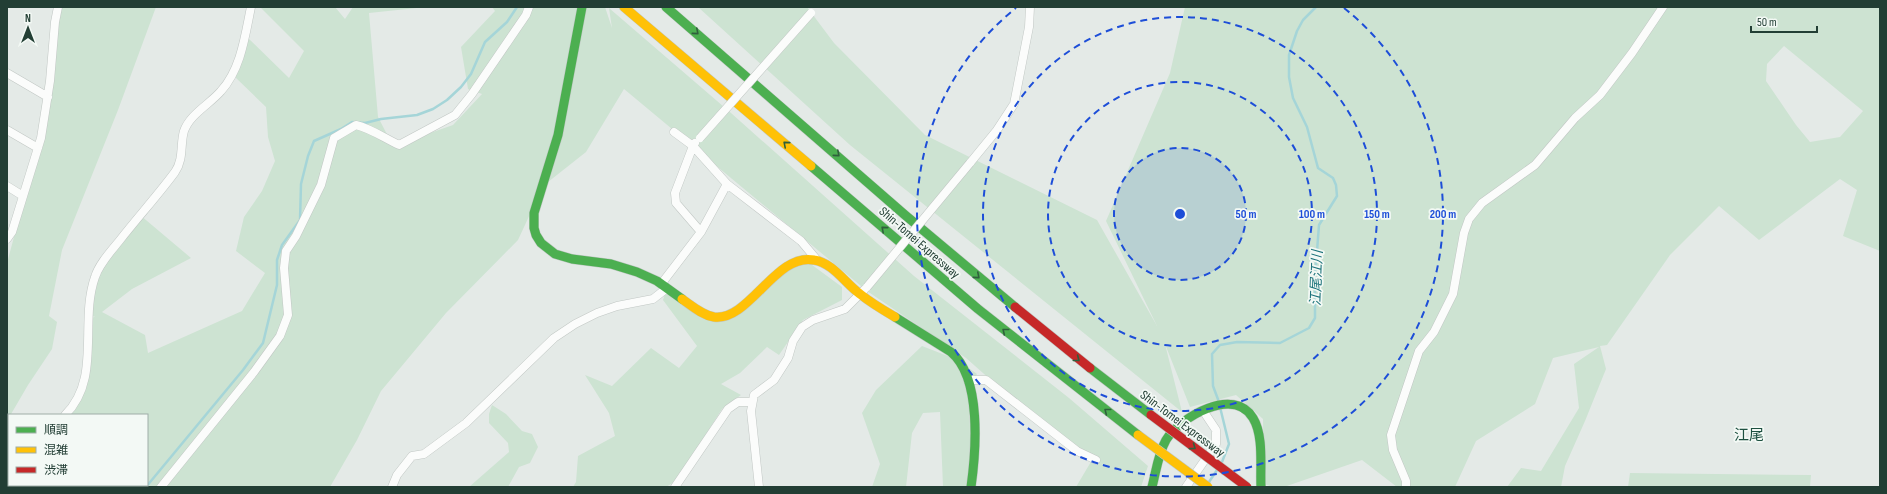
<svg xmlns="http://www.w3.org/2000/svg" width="1887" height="494" font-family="'Sofia Sans Condensed','Noto Sans JP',sans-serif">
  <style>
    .green { fill: #cde3d2; fill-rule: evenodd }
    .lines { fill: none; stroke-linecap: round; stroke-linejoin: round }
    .stream { stroke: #a5d5d8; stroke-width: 2.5 }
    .street-casing { stroke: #c1c7c4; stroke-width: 9 }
    .fast-casing { stroke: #c0c7c4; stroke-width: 10 }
    .slow-casing { stroke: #c0c7c4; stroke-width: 10 }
    .jam-casing { stroke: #c0c7c4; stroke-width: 10 }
    .street { stroke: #fbfcfb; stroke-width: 8 }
    .fast { stroke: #4caf50; stroke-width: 9 }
    .slow { stroke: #ffc107; stroke-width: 9 }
    .jam { stroke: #c62828; stroke-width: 9 }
    .street-bridge-casing { stroke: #c1c7c4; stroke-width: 9; stroke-linecap: butt }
    .slow-bridge-casing { stroke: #bdc6c2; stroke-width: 10; stroke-linecap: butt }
    .jam-bridge-casing { stroke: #bdc6c2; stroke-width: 10; stroke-linecap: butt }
    .street-bridge { stroke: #fbfcfb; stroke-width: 8 }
    .slow-bridge { stroke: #ffc107; stroke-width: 9 }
    .jam-bridge { stroke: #c62828; stroke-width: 9 }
    .oneway { stroke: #2f603c }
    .ring { fill: none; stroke: #1d4ed8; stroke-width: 2; stroke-dasharray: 7 5 }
    .labels { text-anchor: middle; stroke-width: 3.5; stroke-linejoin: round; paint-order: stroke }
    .street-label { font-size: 13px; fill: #223e34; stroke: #f3f9f5 }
    .water-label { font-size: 14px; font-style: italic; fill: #1b727a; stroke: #f3f9f5 }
    .quarter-label { font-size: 15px; fill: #1d5040; stroke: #f3f9f5 }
    .centre { fill: #1d4ed8; stroke: #f3f9f5; stroke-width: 2 }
    .ring-label { font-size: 12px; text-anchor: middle; font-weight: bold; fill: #1d4ed8; stroke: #f3f9f5; stroke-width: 3.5; stroke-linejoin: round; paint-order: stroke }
  </style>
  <rect width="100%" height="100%" fill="#e4eae7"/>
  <!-- green -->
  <path class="green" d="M 59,7 L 156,7 L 118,110 L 62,250 L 49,316 L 57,322 L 52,349 L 28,385 L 7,421 L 7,263 L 38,148 Z
    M 260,7 L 335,7 L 345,19 L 353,7 L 426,7 L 369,13 L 378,117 L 393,146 L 453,125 L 482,94 L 468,89 L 461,47 L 495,11 L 492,7 L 605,7 L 612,28 L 609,8 L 731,113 L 914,276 L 1069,398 L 1148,466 L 1141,487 L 1076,487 L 1092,460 L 1034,418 L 966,358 L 867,291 L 624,89 L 586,152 L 543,186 L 518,240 L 446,313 L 381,391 L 357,440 L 330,487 L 20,487 L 20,485 L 147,485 L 147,415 L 65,415 L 86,382 L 90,320 L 95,316 L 89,318 L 95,277 L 140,215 L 191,258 L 132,289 L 102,312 L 145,335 L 148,353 L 242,311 L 265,273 L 236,251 L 244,217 L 262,191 L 275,161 L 268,137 L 266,107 L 235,77 L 247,37 L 289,78 L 304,51 Z
    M 698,7 L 807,7 L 834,43 L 925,135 L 1097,220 L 1157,326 L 1106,221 L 1170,73 L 1185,7 L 1880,7 L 1880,251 L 1843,236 L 1857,190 L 1840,179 L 1759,240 L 1719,206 L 1670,255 L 1607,345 L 1600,346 L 1606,369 L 1585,421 L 1565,466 L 1561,487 L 1507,487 L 1521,468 L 1541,471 L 1579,408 L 1574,364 L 1599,347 L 1553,358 L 1535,404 L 1476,441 L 1455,487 L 1397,487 L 1362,460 L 1284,487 L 1273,487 L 1264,484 L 1263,419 L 1236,395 L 1190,407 L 1165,344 L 1182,412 L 850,145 ZM 1784,46 L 1863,111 L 1840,137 L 1810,142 L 1796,125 L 1766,81 L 1767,64 Z
    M 804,259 L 842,287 L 842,300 L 803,320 L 779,355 L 767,347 L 740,373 L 721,384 L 741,395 L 722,409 L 676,481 L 666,487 L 573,487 L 576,482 L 578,456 L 615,436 L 609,413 L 585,375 L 612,386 L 651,348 L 679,368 L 697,346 L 663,300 L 665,294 L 684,299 L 718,320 Z
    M 922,346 L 958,360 L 977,374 L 969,385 L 971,487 L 943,487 L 940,412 L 923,413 L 912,433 L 906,487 L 872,487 L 880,464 L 862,413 L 876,390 Z
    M 492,405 L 506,414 L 522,431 L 532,434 L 538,447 L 530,463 L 519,467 L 508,487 L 469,487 L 509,452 L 508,443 L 489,423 L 489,414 Z
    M 1630,473 L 1811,475 L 1810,487 L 1628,487 Z"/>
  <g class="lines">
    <!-- stream -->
    <path class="stream" d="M 1219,402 L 1213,386 L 1212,354 L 1220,345 L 1237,342 L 1280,343 L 1309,328 L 1315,318 L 1315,277 L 1319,225 L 1337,196 L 1336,185 L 1333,178 L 1318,168 L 1307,127 L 1293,98 L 1289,77 L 1289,55 L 1297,31 L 1303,20 L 1316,7
      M 1220,407 L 1229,444 L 1222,462
      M 1209,482 L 1217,470
      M 146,487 L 243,370 L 263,343 L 277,285 L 277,260 L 282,245 L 300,220 L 301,184 L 308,156 L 314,141 L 341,129 L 352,122 L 365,123 L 381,119 L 417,115 L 433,109 L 447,100 L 461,87 L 471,74 L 485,42 L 507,22 L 517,7"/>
    <!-- street casing -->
    <g class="street-casing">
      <path id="street" d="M 7,73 L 48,97
        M 7,130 L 38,148
        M 674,132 L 693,146 L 727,184 L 801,241 L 817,260
        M 970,163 L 997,130 L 1014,104 L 1029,27 L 1030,7
        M 7,186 L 23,196
        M 701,232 L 727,184
        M 7,239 L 12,232 L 41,138 L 50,81 L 55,22 L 58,7
        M 662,283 L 701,232 L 676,203 L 675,193 L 693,146 L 695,143
        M 968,380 L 986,380 L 1077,451 L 1096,460
        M 65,415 C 102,379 79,322 95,277 C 99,264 111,251 120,240 C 138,217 158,195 175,172 C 184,159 180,144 184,131 C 190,114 210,104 221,91 C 241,69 245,36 251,7
        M 7,440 L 9,440
        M 161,487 L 254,372 L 280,336 L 288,315 L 284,268 L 286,251 L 296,236 L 321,185 L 334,138 L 356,125 C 372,129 384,138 399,145 L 455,115 L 472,94 L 526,15 L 529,7
        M 392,487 L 397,475 L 412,456 L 424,454 L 466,423 L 554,338 L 575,324 L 597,313 L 617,306 L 653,299 L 667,288
        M 675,487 L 728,409 L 738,402 L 752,402
        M 759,487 L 751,411 L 754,395 L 774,380 L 788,358 L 793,341 L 802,327 L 813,320 L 845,309 L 864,290
        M 1186,487 L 1216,444 L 1216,430 L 1204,412
        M 1406,487 L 1406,481 L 1393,450 L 1391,435 L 1419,351 L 1434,332 L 1453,294 L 1464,233 L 1469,219 L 1482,203 L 1535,165 L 1575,118 L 1600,95 L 1632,53 L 1663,7"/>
    </g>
    <!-- fast casing -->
    <g class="fast-casing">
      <path id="fast" d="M 582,7 L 558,135 L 534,213 L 534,228 L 536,235 L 541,243 L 555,254 L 572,259 L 611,264 L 637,272 L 657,281 L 682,299
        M 666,7 L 905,215 L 1015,307
        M 811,166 L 978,309 L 1138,435
        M 895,317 L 951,352 C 982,378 976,451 971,487
        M 1090,368 L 1151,415
        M 1152,487 C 1156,472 1158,454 1166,440 C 1180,417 1234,386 1253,418 C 1264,436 1260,466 1261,487"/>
    </g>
    <!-- slow casing -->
    <g class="slow-casing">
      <path id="slow" d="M 624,7 L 811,166
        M 682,299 C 692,306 702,315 714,317 C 749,322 776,252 814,260 C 833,263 845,283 860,294 C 871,303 883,310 895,317"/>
    </g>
    <!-- jam casing -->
    <g class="jam-casing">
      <path id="jam" d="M 1015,307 L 1090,368"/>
    </g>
    <!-- street -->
    <use href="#street" class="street"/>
    <!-- fast -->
    <use href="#fast" class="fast"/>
    <!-- slow -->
    <use href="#slow" class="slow"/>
    <!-- jam -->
    <use href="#jam" class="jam"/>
    <!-- street-bridge casing -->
    <g class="street-bridge-casing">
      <path id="street-bridge" d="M 700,138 L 811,13
        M 867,287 L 970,163"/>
    </g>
    <!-- slow-bridge casing -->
    <g class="slow-bridge-casing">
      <path id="slow-bridge" d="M 1138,435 L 1208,487"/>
    </g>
    <!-- jam-bridge casing -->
    <g class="jam-bridge-casing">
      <path id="jam-bridge" d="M 1151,415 L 1247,487"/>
    </g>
    <!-- street-bridge -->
    <use href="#street-bridge" class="street-bridge"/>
    <!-- slow-bridge -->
    <use href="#slow-bridge" class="slow-bridge"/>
    <!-- jam-bridge -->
    <use href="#jam-bridge" class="jam-bridge"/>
  </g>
  <!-- one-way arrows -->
  <defs><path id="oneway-chevron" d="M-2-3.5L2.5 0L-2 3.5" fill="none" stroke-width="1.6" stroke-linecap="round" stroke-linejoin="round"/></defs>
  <g class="oneway">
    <use href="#oneway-chevron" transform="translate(696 32) rotate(41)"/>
    <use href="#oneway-chevron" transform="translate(786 144) rotate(-139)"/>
    <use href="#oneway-chevron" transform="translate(837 154) rotate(41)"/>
    <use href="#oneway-chevron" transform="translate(884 229) rotate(-139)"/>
    <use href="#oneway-chevron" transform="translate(977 276) rotate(41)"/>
    <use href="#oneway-chevron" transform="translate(1005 331) rotate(-141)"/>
    <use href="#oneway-chevron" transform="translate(1077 359) rotate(38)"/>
    <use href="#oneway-chevron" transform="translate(1107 411) rotate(-142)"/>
    <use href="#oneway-chevron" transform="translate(1193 447) rotate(37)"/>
  </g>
  <!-- distance rings -->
  <circle cx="1180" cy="214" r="66" fill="#1d4ed8" fill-opacity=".12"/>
  <g class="ring">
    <circle cx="1180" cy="214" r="66"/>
    <circle cx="1180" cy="214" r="132"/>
    <circle cx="1180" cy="214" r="197"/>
    <path d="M1344 8A263 263 0 1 1 1016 8"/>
  </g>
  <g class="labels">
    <!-- street labels -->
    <g class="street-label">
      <text transform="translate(920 242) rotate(41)" y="5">Shin-Tomei Expressway</text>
      <text transform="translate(1183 423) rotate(37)" y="5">Shin-Tomei Expressway</text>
    </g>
    <!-- water labels -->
    <g class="water-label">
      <text transform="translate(1316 278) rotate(-88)" y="5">江尾江川</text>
    </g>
    <!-- quarter labels -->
    <g class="quarter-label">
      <text x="1749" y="440">江尾</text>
    </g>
  </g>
  <circle cx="1180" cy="214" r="6" class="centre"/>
  <g class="ring-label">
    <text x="1246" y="218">50 m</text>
    <text x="1312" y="218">100 m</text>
    <text x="1377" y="218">150 m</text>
    <text x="1443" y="218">200 m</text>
  </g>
  <!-- border -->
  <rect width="1887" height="494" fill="none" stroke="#223e34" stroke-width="16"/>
  <!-- legend -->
  <rect x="8" y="414" width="140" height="72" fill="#f3f9f5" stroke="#9faea8"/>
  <rect x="16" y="427" width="20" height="6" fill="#4caf50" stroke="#9faea8"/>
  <text x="44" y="434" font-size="12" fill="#223e34">順調</text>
  <rect x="16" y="447" width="20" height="6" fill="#ffc107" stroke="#9faea8"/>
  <text x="44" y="454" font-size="12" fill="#223e34">混雑</text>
  <rect x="16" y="467" width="20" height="6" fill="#c62828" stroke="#9faea8"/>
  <text x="44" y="474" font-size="12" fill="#223e34">渋滞</text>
  <!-- north arrow -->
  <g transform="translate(28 28)" stroke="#f3f9f5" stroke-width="3" paint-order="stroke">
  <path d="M0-3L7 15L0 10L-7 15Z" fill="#223e34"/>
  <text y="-6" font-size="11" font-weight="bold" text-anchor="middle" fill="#223e34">N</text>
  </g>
  <!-- scale -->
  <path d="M1751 26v6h66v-6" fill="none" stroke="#223e34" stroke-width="2"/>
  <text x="1757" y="26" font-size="12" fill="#223e34" stroke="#f3f9f5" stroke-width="3" paint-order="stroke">50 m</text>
</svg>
